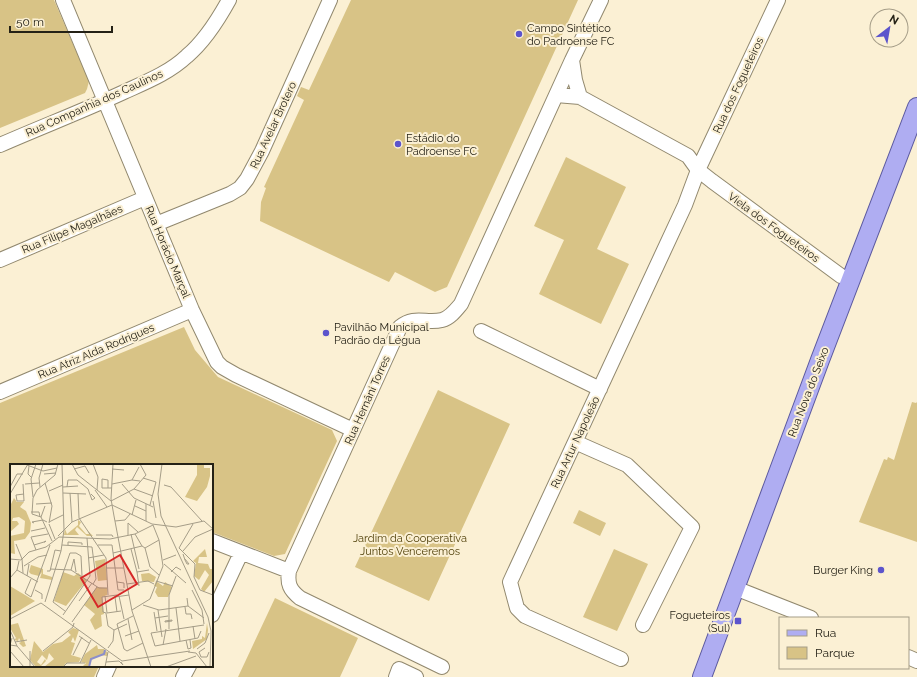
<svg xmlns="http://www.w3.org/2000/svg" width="917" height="677" font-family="Raleway,sans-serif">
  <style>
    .green { fill: #d8c386 }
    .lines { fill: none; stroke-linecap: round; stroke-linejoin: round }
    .minor-casing { stroke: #91886e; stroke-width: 16 }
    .major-casing { stroke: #5b599f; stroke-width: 20 }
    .minor { stroke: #fff; stroke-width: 14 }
    .major { stroke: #afadf2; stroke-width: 18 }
    .poi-dot { fill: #5c54cc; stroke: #fbf0d4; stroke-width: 1.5 }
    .labels { text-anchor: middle; stroke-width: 4; stroke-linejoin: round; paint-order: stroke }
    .poi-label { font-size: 11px; fill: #242116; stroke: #fbf0d4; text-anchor: start }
    .street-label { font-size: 11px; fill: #242116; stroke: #fbf0d4 }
    .park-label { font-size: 11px; fill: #4f3f08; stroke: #fbf0d4 }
    .inset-river { fill: none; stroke: #8b8ecb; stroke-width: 2 }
    .inset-road { fill: none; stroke: #a59d88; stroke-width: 1 }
    .view { fill: #d62828; fill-opacity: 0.15; stroke: #d62828; stroke-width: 2 }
    .inset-edge { fill: none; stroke: #242116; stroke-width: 2 }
  </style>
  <rect width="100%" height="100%" fill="#fbf0d4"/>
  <!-- green -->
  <path class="green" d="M 0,0 L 54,0 L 89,81 L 87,89 L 85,93 L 0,128 Z
    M 351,0 L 578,0 L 447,287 L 435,292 L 395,272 L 389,282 L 260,221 L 261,202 L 266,188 L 264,187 L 304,100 L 297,96 L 301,87 L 309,90 Z
    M 566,157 L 626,187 L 597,249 L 629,264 L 601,324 L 539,294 L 564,240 L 534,226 Z
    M 184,327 L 195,350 L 218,377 L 332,430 L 337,441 L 285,554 L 274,556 L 212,532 L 212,465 L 11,465 L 11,666 L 99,666 L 94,677 L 0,677 L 0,403 Z
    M 438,390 L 510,424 L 429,601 L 355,567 Z
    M 912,402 L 916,403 L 917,402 L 917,542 L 859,522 L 884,459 L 887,460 L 888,457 L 894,460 Z
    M 579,510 L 606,523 L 600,536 L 573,523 Z
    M 614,549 L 648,564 L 617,631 L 583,617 Z
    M 275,598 L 358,638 L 340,677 L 238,677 Z"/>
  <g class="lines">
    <!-- minor casing -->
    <g class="minor-casing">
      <path id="minor" d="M 63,0 L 192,310 L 217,362 L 222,367 L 236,375 L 353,430
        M 572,60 L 575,80 L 580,97
        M 556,95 L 580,97 L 688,156 L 698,170 L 712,181 L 841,276 L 852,279
        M 0,145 C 41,127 83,111 124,92 C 146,82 169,73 187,56 C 205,41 218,20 229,0
        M 156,224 L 230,194 L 240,188 L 247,179 L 262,151 L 330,0
        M 0,260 L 145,198
        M 481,331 L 600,389
        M 0,392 L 192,310
        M 575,442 L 627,465 L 692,527 L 643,625
        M 212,541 L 289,571
        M 735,588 L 811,618
        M 212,615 L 241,553
        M 908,657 L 917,661
        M 621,659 L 525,616 L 517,608 L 510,582 L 685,205 L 698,170 L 778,0
        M 442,667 L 300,598 C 290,590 287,584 289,571 L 400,327 C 415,315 426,324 442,320 C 450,318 456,310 461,304 L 572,60 L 601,0
        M 104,677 L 109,666
        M 183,677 L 189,666
        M 396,677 L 399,669 L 416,677"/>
    </g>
    <!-- major casing -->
    <g class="major-casing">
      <path id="major" d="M 702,677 L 820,360 L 917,107"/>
    </g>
    <!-- minor -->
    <use href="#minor" class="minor"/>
    <!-- major -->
    <use href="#major" class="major"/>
  </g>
  <!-- markers -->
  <g class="poi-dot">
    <circle cx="519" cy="34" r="4"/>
    <circle cx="398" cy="144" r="4"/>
    <circle cx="326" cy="333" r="4"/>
    <circle cx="881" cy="570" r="4"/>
    <rect x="734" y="617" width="8" height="8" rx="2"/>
  </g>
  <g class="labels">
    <!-- poi labels -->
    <g class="poi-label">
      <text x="527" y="32">Campo Sintético<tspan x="527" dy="13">do Padroense FC</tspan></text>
      <text x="406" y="142">Estádio do<tspan x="406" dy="13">Padroense FC</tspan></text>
      <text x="334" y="331">Pavilhão Municipal<tspan x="334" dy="13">Padrão da Légua</tspan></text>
      <text x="873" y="574" text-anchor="end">Burger King</text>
      <text x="730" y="619" text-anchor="end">Fogueteiros<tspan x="730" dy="13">(Sul)</tspan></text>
    </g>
    <!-- street labels -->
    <g class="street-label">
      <text transform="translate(738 85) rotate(-65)" y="4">Rua dos Fogueteiros</text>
      <text transform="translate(94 103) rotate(-24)" y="4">Rua Companhia dos Caulinos</text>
      <text transform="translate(273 125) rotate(-65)" y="4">Rua Avelar Brotero</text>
      <text transform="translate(774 227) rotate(36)" y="4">Viela dos Fogueteiros</text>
      <text transform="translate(72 229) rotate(-23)" y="4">Rua Filipe Magalhães</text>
      <text transform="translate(168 252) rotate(67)" y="4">Rua Horácio Marçal</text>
      <text transform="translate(96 351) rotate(-23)" y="4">Rua Atriz Alda Rodrigues</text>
      <text transform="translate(808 392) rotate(-69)" y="4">Rua Nova do Seixo</text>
      <text transform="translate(367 400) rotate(-66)" y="4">Rua Hernâni Torres</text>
      <text transform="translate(575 442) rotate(-65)" y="4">Rua Artur Napoleão</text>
    </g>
    <!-- park labels -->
    <g class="park-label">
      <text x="410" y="542">Jardim da Cooperativa<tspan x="410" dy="13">Juntos Venceremos</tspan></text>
    </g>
  </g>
  <!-- overview -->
  <g transform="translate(10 464)">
    <rect width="203" height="203" fill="#fbf0d4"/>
    <path d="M 187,0 L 194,0 L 194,4 L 200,4 L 200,12 L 197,23 L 187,37 L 175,33 L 187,11 ZM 4,34 L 7,38 L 14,38 L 10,43 L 16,47 L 21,59 L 20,68 L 15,75 L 4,77 L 5,90 L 0,89 L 0,72 L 14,69 L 15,57 L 9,53 L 3,54 L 2,57 L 7,57 L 9,60 L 0,68 L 1,40 ZM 68,56 L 71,58 L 69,62 L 76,70 L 79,70 L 78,67 L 83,72 L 77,72 L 67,63 L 65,66 L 69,71 L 54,71 L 55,65 L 57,70 L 68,61 ZM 195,85 L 197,93 L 189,93 L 188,99 L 198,100 L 200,105 L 203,105 L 203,117 L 194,128 L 191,125 L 199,111 L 195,106 L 189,116 L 184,112 L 186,99 L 183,97 ZM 95,95 L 97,116 L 88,117 L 85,97 ZM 21,101 L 33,105 L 33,110 L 42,113 L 42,116 L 30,114 L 32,108 L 29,112 L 21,110 L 19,108 ZM 53,108 L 64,112 L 68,109 L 77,116 L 56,142 L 44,137 ZM 139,109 L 146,113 L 144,118 L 132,117 L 131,110 ZM 146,117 L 153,122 L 155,118 L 162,123 L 158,133 L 148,133 L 145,128 L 147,123 L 144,122 ZM 0,122 L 25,137 L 0,152 ZM 87,123 L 97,124 L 97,131 L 92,133 L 94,150 L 91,151 L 92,162 L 85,166 L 80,156 L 85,150 L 74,141 ZM 8,159 L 16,182 L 13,183 L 9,179 L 11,178 L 9,174 L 8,177 L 4,176 L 6,174 L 0,164 L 0,161 ZM 197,159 L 198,166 L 197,175 L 183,185 L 182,177 L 192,175 L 192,172 L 195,174 ZM 63,164 L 69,166 L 65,178 L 63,173 L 61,178 L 65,179 L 61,191 L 71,194 L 69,198 L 56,199 L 53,203 L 34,203 L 44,195 L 39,189 L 37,196 L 32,191 L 27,198 L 31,201 L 35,195 L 36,197 L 30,203 L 26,203 L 20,196 L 24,177 L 33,188 L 43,180 L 52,178 L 61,171 L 58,168 ZM 87,181 L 88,185 L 94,185 L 98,189 L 97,192 L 90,191 L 81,196 L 78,203 L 72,203 L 76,199 L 71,198 L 75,190 Z" fill="#d8c386"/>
    <path class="inset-river" d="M 79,203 L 81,195 L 94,190 L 95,186"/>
    <path class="inset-road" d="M 62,0 L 68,11 L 101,37 L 124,25 L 136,11 L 130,0M 83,0 L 88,13 L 87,26M 103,0 L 101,35 L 104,52 L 122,147 L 141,203M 152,0 L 148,30 L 151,52 L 198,153 L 201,167 L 200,203M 17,1 L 33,7 L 47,4M 19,2 L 18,10 L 22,14M 64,5 L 75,2 L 79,9M 102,5 L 114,6M 34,10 L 46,9M 133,14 L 146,18 L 140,41M 92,15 L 92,24 L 102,24M 92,15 L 98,16 L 98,24M 122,16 L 129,3M 35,19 L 42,42 L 39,59M 13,20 L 14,37 L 7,37 L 6,31 L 14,30M 15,20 L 29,19M 102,20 L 122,16 L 130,17M 112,20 L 124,34 L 143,43M 154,21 L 161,23 L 192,57M 0,23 L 7,10 L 13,10M 30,23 L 29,14 L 33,0M 53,23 L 68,22M 57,23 L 58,16 L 67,16 L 78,25 L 82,36 L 85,34 L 81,30M 124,25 L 143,32M 85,26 L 97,43M 39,27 L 53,21M 53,29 L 76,30M 60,29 L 62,58M 68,29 L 69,54 L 96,94 L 98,131M 0,30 L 18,0M 23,33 L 21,15 L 26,0M 143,37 L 146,54M 26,40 L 42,39M 102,41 L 142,60 L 166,63 L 194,57 L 203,65M 35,42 L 31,53 L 42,77M 125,42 L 136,47M 21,48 L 29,48 L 30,53M 122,51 L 126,36M 31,53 L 22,50 L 23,34 L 27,26 L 45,11 L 48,0M 105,57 L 115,56 L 120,50M 136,57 L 136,40M 39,58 L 53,51M 24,59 L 22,58 L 33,56 L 37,58M 39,60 L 45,75M 21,67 L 35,64M 121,70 L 129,105M 125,70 L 132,82M 86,71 L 102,71 L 103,73M 118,71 L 118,59 L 128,68M 48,72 L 54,66 L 52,0M 6,80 L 12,95M 24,81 L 34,78 L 35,78 L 36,77 L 34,78M 52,81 L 82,83 L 86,115 L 83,120M 58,81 L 58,78 L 72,79 L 72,81M 88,81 L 102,81 L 108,126 L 114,126M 135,84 L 140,103 L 149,111M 135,84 L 149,76M 169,84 L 185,100 L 184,113 L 190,126 L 203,131M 169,84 L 183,60M 121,85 L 127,108 L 139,106M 26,86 L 21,73 L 38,70M 173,87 L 185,73 L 203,65M 103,89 L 132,82 L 135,84M 173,90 L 175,96 L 177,100 L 179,100 L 175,95M 78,94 L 94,91M 0,95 L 11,96 L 19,88 L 36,83 L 49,73 L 100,75 L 125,70 L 143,61M 12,95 L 13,109M 153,96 L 166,91M 154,100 L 176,119M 14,102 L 28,93 L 37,91M 97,104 L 114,104M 40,105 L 61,106 L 89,124 L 97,124M 7,106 L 28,118M 61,106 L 64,95 L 66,108M 37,107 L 40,107 L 45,86 L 51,87M 127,108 L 129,122M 161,108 L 166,103 L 171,106M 17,112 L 19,100M 0,114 L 7,106 L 9,97M 21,115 L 15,129 L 21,133 L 40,81M 146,117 L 163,122M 107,118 L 114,119 L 114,124M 117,120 L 138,117 L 144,120M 25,126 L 32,130 L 32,135M 182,126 L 192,146 L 194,160M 95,132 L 97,149M 109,132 L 114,155M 177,134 L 178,142 L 194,154M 69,137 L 82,119M 35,138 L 51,87 L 54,66 L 62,58 L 102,41M 133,141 L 149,146 L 178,142M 175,143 L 176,150 L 181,150 L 182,155M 166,144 L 170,177M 122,146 L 140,135 L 153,102 L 149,76 L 143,61M 148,146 L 152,173M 55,147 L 43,138 L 60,89 L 66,89 L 71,92 L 72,112M 107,148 L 105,133 L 119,131M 144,148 L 147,167M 96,149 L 93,148 L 92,133 L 107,131M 96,149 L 98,162 L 104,166M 97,149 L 111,147M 53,151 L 80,112 L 77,74M 123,152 L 107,160 L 114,185 L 117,187 L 133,179M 145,154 L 158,152M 0,155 L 31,139 L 112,197 L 180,187M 118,155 L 122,176M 162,156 L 162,157 L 155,158 L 155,157 ZM 62,158 L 87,123M 183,162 L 185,175M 159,165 L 159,131 L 166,112M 0,166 L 7,182 L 25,203M 104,166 L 117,160M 191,167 L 188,174 L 145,182 L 141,169 L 194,161M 69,172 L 79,179M 115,172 L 129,167M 2,174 L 0,181 L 7,182M 176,176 L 178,185 L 181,184 L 180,176M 5,178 L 17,176M 153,181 L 156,165M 98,184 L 103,177 L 104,166M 195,184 L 189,188 L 191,193 L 197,193 L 199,188M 187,185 L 195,179 L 199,169M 0,187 L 14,203M 33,187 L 63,163 L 64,159M 178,188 L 186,189 L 197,203M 63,191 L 72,173M 96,198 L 109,197 L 113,201 L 111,198M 70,199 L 81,176M 20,203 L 20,187M 53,203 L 57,199 L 75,199M 95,203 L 98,188M 156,203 L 186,192"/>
    <path class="view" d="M 110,91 L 127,120 L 88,143 L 71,114 Z"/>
    <rect width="203" height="203" class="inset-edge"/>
  </g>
  <!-- legend -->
  <rect x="779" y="617" width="130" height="52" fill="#fbf0d4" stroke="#a59d88"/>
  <rect x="787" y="630" width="20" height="6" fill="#afadf2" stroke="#a59d88"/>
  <text x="815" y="637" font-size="12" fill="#242116">Rua</text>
  <rect x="787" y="647" width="20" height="12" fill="#d8c386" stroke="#a59d88"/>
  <text x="815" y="657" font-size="12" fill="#242116">Parque</text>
  <!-- north arrow -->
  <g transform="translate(889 28) rotate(31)"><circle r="19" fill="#fbf0d4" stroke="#a59d88"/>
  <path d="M0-3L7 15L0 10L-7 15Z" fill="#5c54cc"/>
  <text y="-6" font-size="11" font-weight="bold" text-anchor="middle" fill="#242116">N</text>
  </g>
  <!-- scale -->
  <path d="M10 26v6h102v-6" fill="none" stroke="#242116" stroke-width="2"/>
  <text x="16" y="26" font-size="12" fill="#242116" stroke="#fbf0d4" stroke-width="3" paint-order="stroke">50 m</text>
</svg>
